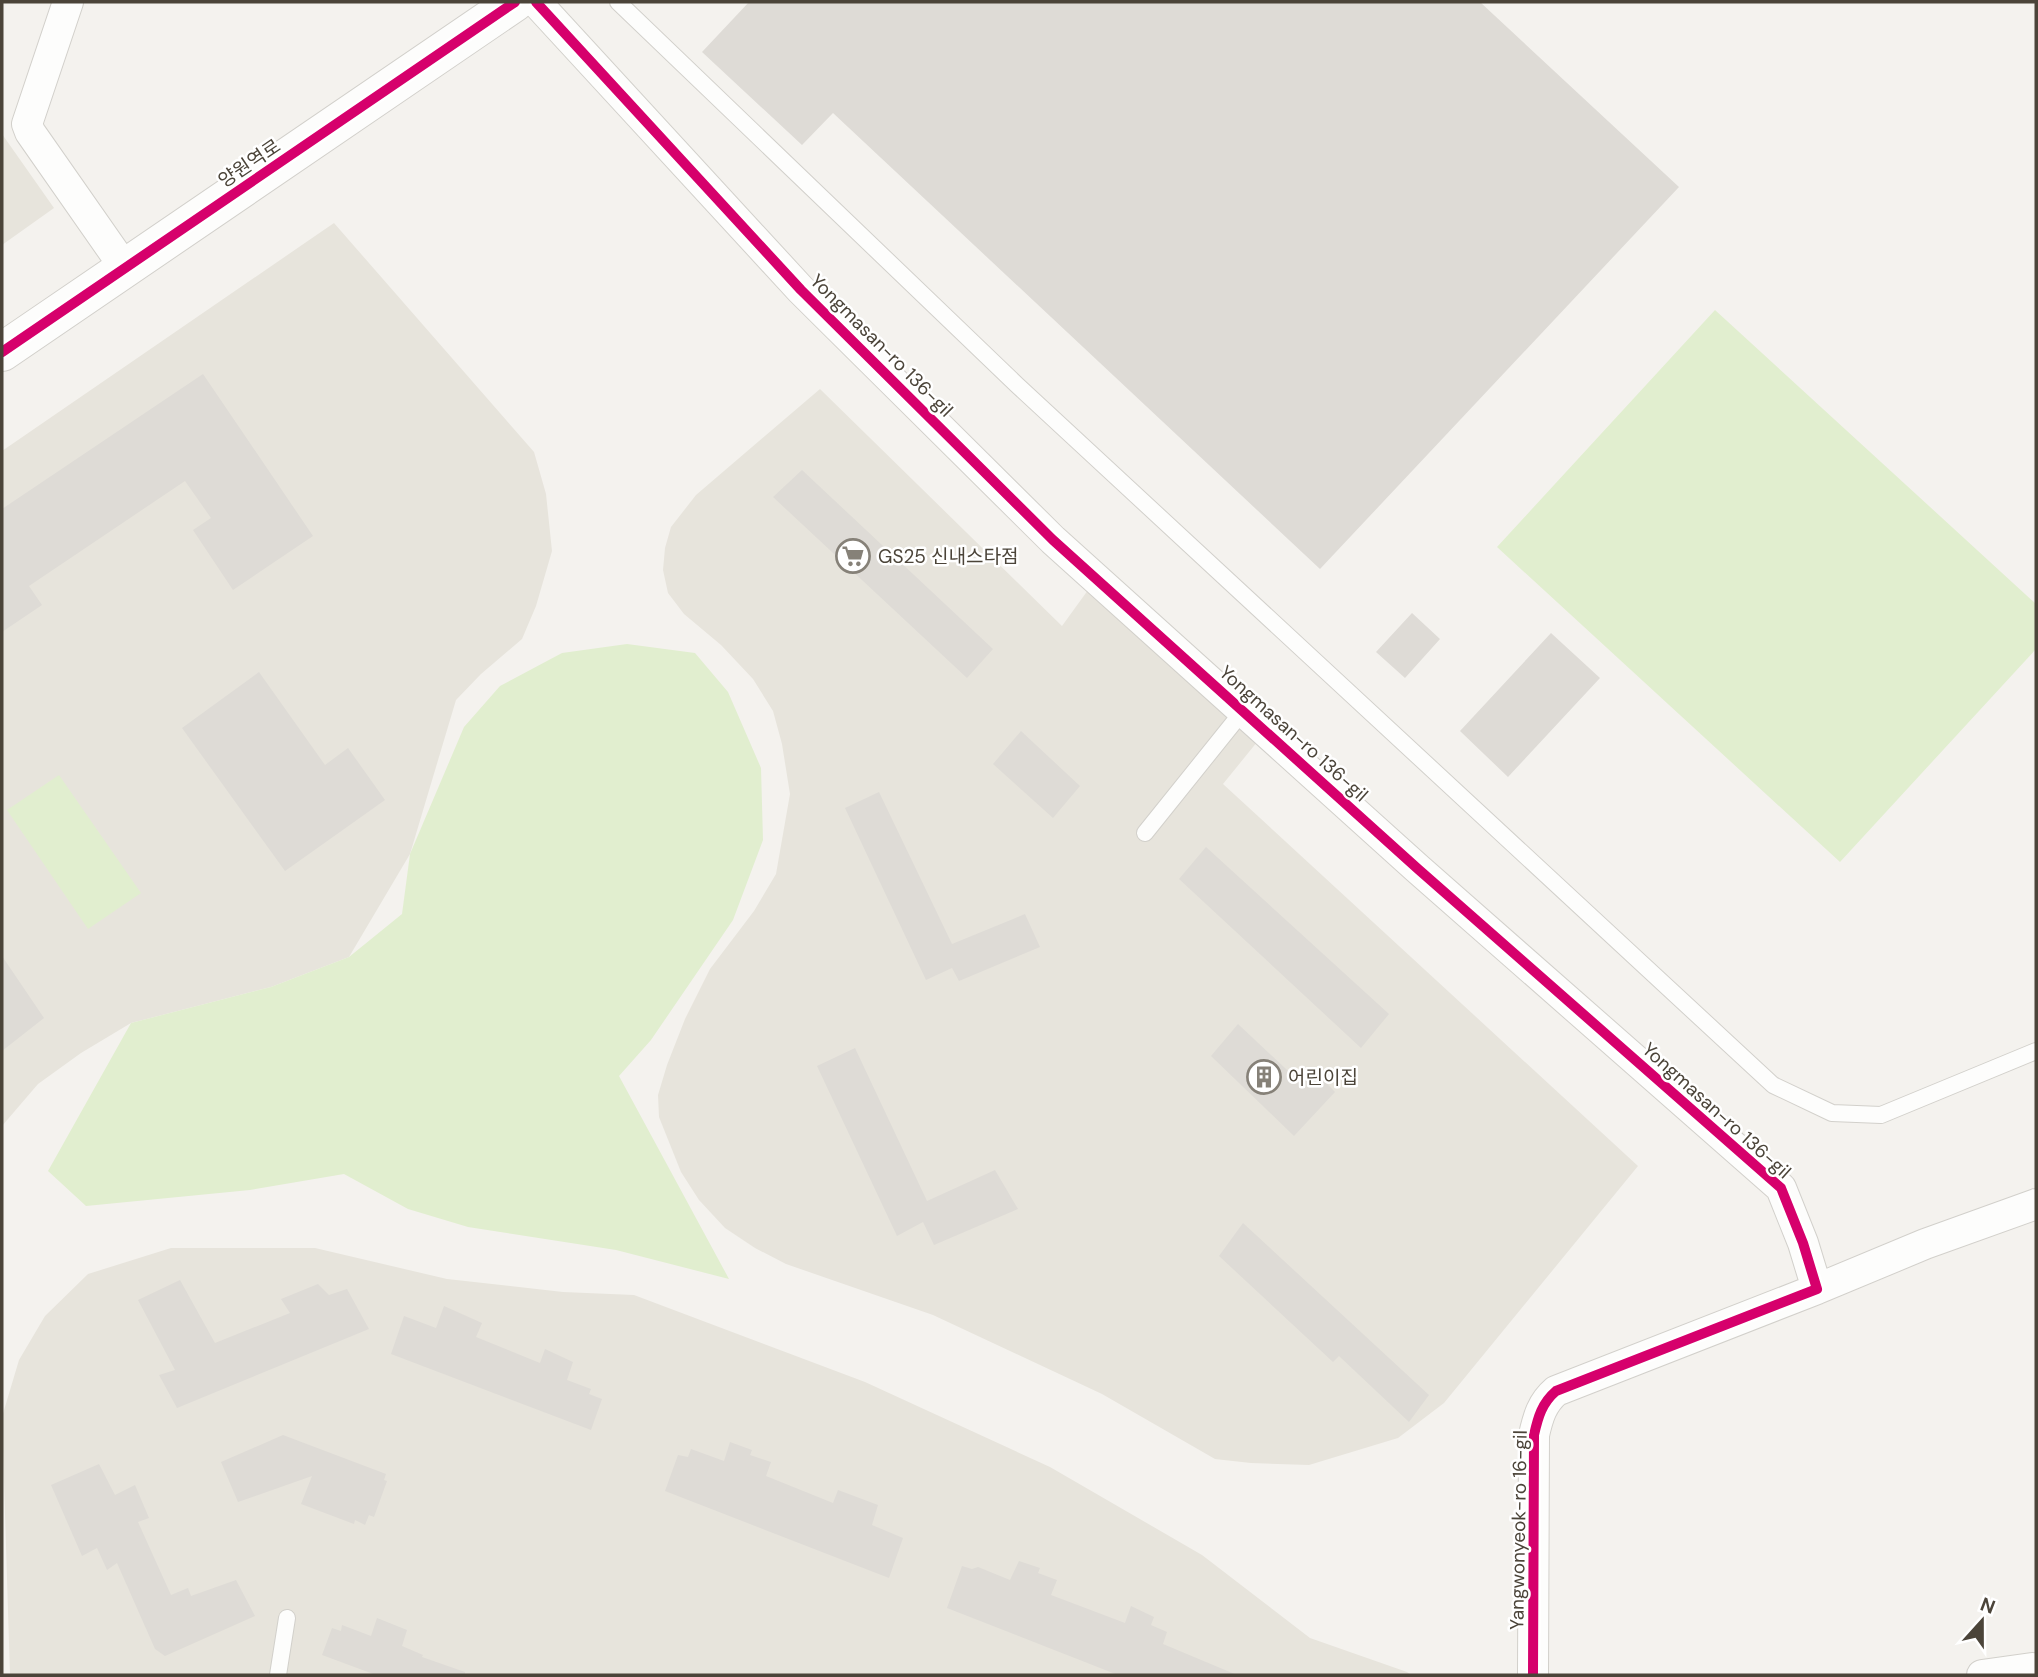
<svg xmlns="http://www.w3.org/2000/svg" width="2038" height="1677" font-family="'DM Sans','Noto Sans KR',sans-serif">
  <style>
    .residential { fill: #e7e4dc }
    .green { fill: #e1eecf }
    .building { fill: #dedbd6 }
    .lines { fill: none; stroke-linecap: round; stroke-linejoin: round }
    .service-casing { stroke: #d2d0cb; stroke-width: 18 }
    .minor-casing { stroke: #d2d0cb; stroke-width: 32 }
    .tertiary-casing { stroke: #d2d0cb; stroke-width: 40 }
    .service { stroke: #fdfdfc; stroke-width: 16 }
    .minor { stroke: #fdfdfc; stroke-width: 30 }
    .tertiary { stroke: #fdfdfc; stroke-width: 38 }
    .cycleway-casing { stroke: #fff; stroke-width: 15 }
    .cycleway { stroke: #d6006c; stroke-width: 10 }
    .labels { text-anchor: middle; stroke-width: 5; stroke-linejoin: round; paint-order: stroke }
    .street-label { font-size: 19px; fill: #4b4439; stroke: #fff }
    .poi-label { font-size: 19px; fill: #4b4439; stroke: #fff; text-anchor: start }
  </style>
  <rect width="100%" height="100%" fill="#f4f2ee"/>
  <!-- residential -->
  <path class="residential" d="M 2,134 L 54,208 L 2,245 Z
    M 334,223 L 534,452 L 546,494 L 552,551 L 536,606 L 522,639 L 481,674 L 456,700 L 410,854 L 349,957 L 271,987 L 131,1023 L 81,1053 L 38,1084 L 2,1126 L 2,451 Z
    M 820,389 L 1062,626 L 1096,579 L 1266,731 L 1223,784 L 1638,1166 L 1444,1403 L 1398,1438 L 1309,1465 L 1251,1463 L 1215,1459 L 1102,1394 L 933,1315 L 786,1264 L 755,1248 L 725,1228 L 699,1200 L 681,1172 L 659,1117 L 658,1095 L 667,1065 L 685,1019 L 710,969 L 754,911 L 776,874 L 790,794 L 782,744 L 773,711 L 753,679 L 721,645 L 684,614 L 668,593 L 663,570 L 665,548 L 671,527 L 696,495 Z
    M 171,1248 L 315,1248 L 447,1279 L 563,1292 L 634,1295 L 865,1382 L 1050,1467 L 1202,1555 L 1310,1638 L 1407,1672 L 1411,1675 L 10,1675 L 2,1417 L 19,1360 L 45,1316 L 88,1274 Z"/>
  <!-- green -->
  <path class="green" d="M 1715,310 L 2036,604 L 2036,649 L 1840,862 L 1497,547 Z
    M 627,644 L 695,653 L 728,692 L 761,768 L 763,840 L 733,920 L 651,1040 L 619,1076 L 729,1279 L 616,1250 L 468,1227 L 408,1209 L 344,1174 L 250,1190 L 86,1206 L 48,1171 L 131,1023 L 271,987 L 349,957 L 402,914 L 410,854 L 464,727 L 500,686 L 562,653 Z
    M 59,775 L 141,893 L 88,929 L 7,810 Z"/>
  <!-- building -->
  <path class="building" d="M 749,2 L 1480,2 L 1679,187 L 1320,569 L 833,113 L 802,145 L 702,52 Z
    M 203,374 L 313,536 L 233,590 L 193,530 L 211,518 L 185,481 L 29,586 L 42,605 L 2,632 L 2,509 Z
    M 802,470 L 993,649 L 967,678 L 773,497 Z
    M 1412,613 L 1440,639 L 1405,678 L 1376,652 Z
    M 1551,633 L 1600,678 L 1508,777 L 1460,731 Z
    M 259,672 L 325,765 L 348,748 L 385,800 L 285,871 L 182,728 Z
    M 1021,731 L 1080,786 L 1053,818 L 993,764 Z
    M 879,792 L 952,944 L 1025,914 L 1040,947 L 959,981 L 952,968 L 926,980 L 845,808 Z
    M 1206,847 L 1389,1014 L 1361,1048 L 1179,879 Z
    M 2,956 L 44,1018 L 2,1051 Z
    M 1238,1024 L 1302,1084 L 1314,1070 L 1335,1092 L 1294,1136 L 1211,1056 Z
    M 855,1048 L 927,1201 L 995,1170 L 1018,1209 L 934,1245 L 923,1222 L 897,1236 L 817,1066 Z
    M 1243,1223 L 1429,1395 L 1409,1422 L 1339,1356 L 1333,1362 L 1219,1256 Z
    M 180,1280 L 215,1343 L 290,1313 L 281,1299 L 318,1284 L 329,1295 L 347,1289 L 369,1329 L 177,1408 L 159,1375 L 175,1370 L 138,1300 Z
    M 444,1306 L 482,1323 L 476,1337 L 540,1363 L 545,1349 L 573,1362 L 567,1380 L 591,1389 L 589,1394 L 602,1399 L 591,1430 L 391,1354 L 404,1316 L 436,1328 Z
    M 283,1435 L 386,1474 L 384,1480 L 387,1481 L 374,1517 L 369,1515 L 365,1525 L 355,1520 L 354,1524 L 301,1504 L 312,1476 L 238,1502 L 221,1462 Z
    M 730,1442 L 752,1450 L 750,1455 L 771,1462 L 766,1476 L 833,1503 L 838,1490 L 878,1505 L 872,1525 L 903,1538 L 889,1578 L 665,1491 L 678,1455 L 688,1457 L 691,1449 L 724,1461 Z
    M 99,1464 L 115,1495 L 135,1485 L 149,1518 L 138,1522 L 171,1595 L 188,1588 L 191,1596 L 236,1580 L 255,1616 L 165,1656 L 155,1649 L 117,1563 L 107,1570 L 97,1548 L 82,1556 L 51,1485 Z
    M 1019,1561 L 1040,1568 L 1038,1573 L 1057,1580 L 1051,1595 L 1125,1623 L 1131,1606 L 1154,1617 L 1151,1625 L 1167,1632 L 1163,1644 L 1237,1675 L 1118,1675 L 947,1608 L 962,1566 L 972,1569 L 978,1567 L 1010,1580 Z
    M 377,1618 L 407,1630 L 402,1646 L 423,1655 L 422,1657 L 465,1672 L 465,1675 L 376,1675 L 322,1655 L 332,1628 L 341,1631 L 342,1625 L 371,1636 Z"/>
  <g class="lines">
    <!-- service casing -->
    <g class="service-casing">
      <path id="service" d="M 618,2 L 1017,385 L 1773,1085 L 1832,1113 L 1881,1115 L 2036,1051
        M 1145,833 L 1243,711
        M 278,1675 L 287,1618"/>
    </g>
    <!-- minor casing -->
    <g class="minor-casing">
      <path id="minor" d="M 68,2 L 27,124 L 30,132 L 125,268
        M 536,2 L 801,290 L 1053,540 L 1418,869 L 1781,1188 L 1803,1243 L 1817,1289 L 1556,1391 C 1542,1403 1538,1417 1534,1435 L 1533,1675
        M 1817,1289 L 1925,1244 L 2036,1204
        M 1982,1675 L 2032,1668 L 2035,1675"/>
    </g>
    <!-- tertiary casing -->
    <g class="tertiary-casing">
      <path id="tertiary" d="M 2,352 L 515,2"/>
    </g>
    <!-- service -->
    <use href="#service" class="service"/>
    <!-- minor -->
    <use href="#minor" class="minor"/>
    <!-- tertiary -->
    <use href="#tertiary" class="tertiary"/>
    <!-- cycleway casing -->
    <g class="cycleway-casing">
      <path id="cycleway" d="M 536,2 L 801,290 L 1053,540 L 1418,869 L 1781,1188 L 1803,1243 L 1817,1289 L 1556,1391 C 1542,1403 1538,1417 1534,1435 L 1533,1675
        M 2,352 L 515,2"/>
    </g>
    <!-- cycleway -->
    <use href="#cycleway" class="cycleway"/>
  </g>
  <!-- icons -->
  <defs>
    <g id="supermarket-ring" transform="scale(1.75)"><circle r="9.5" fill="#fff" stroke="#868178" stroke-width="1.5"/><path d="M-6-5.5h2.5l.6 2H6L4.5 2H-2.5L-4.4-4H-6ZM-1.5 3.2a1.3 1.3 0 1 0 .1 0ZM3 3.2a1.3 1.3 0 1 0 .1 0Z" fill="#868178"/></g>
    <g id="building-ring" transform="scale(1.75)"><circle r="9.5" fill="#fff" stroke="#868178" stroke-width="1.5"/><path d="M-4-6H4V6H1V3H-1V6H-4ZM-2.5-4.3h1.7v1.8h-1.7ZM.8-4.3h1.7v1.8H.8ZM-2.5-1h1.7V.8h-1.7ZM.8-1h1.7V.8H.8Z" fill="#868178"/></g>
  </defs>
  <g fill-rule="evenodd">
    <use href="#supermarket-ring" x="853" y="556"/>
    <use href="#building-ring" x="1264" y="1077"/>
  </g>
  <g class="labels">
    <!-- street labels -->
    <g class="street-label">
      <text transform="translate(249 163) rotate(-34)" y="7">양원역로</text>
      <text transform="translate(882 345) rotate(45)" y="7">Yongmasan-ro 136-gil</text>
      <text transform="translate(1294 733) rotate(42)" y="7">Yongmasan-ro 136-gil</text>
      <text transform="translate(1717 1110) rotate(42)" y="7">Yongmasan-ro 136-gil</text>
      <text transform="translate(1518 1530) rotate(-89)" y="7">Yangwonyeok-ro 16-gil</text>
    </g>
    <!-- poi labels -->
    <g class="poi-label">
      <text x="878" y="563">GS25 신내스타점</text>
      <text x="1288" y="1084">어린이집</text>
    </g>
  </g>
  <!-- border -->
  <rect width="2038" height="1677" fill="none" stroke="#4b4439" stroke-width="7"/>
  <!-- north arrow -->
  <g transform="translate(1982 1621) rotate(21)" stroke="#ffffff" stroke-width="5" paint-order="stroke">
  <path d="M0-5L12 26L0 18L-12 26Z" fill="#4b4439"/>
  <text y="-10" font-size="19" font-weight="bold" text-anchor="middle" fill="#4b4439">N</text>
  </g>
</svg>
